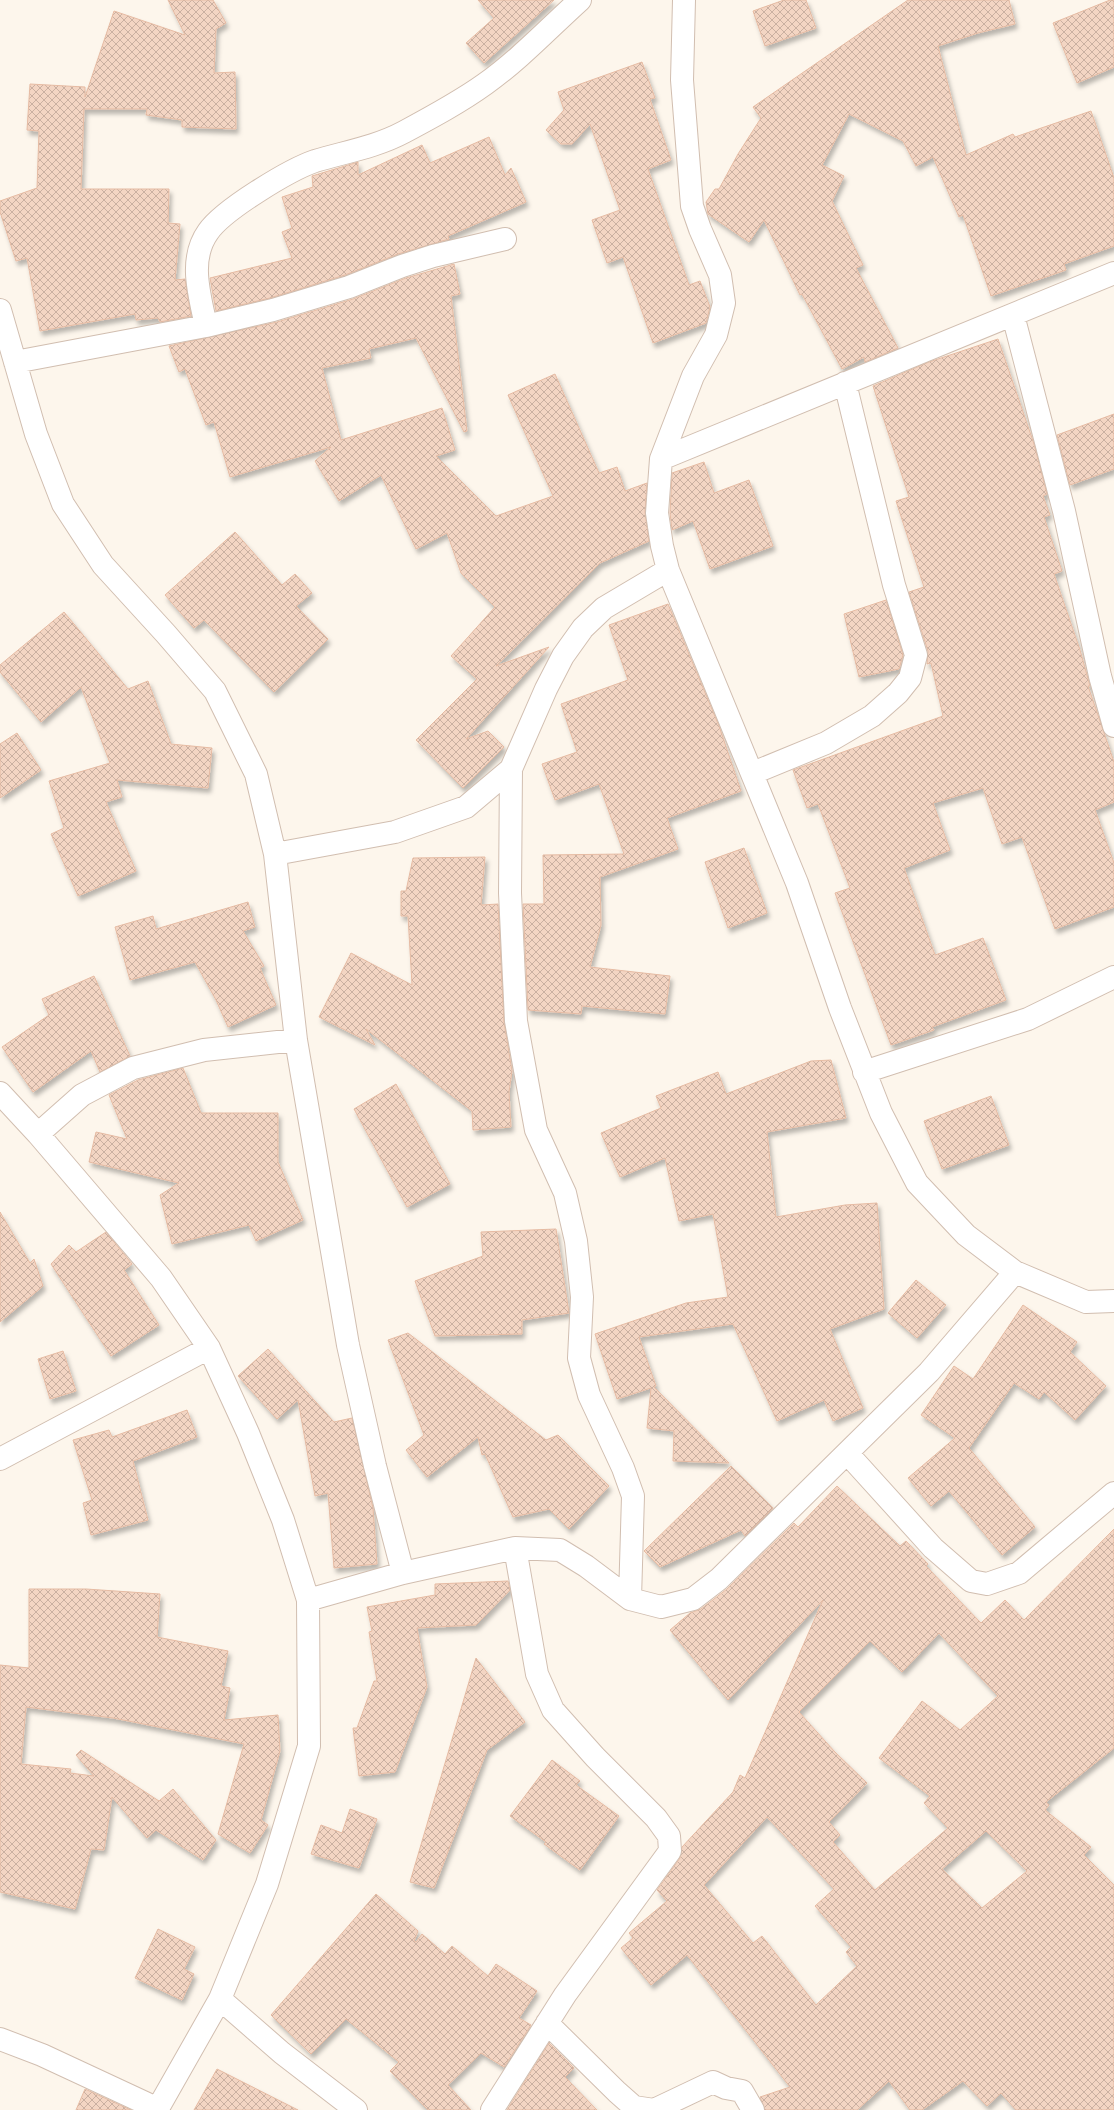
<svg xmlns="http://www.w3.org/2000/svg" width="1114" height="2110" font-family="Overpass,sans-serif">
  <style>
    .building { fill: url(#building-cross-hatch); stroke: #e6bba3; fill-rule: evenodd; filter: url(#shadow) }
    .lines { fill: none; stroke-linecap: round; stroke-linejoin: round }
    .street-casing { stroke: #d1beb0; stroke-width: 24 }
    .street { stroke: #fff; stroke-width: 22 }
  </style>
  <defs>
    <pattern id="building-cross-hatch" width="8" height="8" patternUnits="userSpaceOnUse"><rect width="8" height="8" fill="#f3d5c3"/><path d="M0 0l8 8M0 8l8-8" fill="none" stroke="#cab0a1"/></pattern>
    <filter id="shadow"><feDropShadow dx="2.5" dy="4.5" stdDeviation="2" flood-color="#0004"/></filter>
  </defs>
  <rect width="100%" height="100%" fill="#fdf6ec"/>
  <!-- building -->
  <path class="building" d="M 168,0 L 213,0 L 226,23 L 216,29 L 214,73 L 235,72 L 236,129 L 182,127 L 182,120 L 146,115 L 147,109 L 84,109 L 81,189 L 169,189 L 168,223 L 180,224 L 175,280 L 185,279 L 191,316 L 160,322 L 158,318 L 136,320 L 135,314 L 40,331 L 27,258 L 16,261 L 0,212 L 0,201 L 37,188 L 39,131 L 27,130 L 30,84 L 85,87 L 85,97 L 114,11 L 185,35 Z
    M 478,0 L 554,0 L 484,63 L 466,43 L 494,18 Z
    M 784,0 L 806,0 L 816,28 L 765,46 L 753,11 Z
    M 908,0 L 1009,0 L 1015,24 L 978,33 L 938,46 L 966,155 L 1013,134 L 1015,137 L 1091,111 L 1114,178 L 1114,246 L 1064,264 L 1066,270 L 991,296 L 963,215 L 959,217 L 933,157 L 916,166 L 903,141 L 849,114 L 822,165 L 844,176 L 832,201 L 863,265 L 856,268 L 898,348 L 865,362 L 864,357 L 842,369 L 802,294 L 800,295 L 764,220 L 749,242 L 708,214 L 706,202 L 715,189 L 719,189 L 738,154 L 761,118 L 753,107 Z
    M 1110,0 L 1114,0 L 1114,67 L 1077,83 L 1053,23 Z
    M 642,62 L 655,98 L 650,99 L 671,160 L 648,169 L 689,285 L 700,281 L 710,307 L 706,323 L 653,343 L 623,257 L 607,263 L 592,220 L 620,210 L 590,124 L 572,144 L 561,144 L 546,130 L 564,110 L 558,92 Z
    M 489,137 L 505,175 L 511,168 L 526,202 L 448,236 L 449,239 L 398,254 L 345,275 L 270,298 L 216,311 L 210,278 L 292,258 L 282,232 L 292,228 L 282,197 L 313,187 L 312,176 L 358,162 L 358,175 L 422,145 L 430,163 Z
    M 454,264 L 460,294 L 451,296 L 467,431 L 464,432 L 416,338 L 369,349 L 371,358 L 322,368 L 341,440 L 442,408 L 455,450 L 436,456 L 496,516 L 553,496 L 508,395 L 555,374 L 599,473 L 617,467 L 625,491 L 647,483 L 645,512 L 649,541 L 600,563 L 496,666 L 549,647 L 466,739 L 488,731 L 504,747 L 463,788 L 416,740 L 477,679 L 451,656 L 495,607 L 461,573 L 447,533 L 416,549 L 381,475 L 339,501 L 315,461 L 331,447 L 230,477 L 214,422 L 206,425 L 185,369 L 179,372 L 169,346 L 277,322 L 353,299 L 406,278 Z
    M 998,339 L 1034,444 L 1047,494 L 1043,496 L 1050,515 L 1044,517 L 1062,571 L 1054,574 L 1080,650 L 1090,686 L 1088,686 L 1114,762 L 1114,802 L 1095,810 L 1114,863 L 1114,907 L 1055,929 L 1022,837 L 1002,844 L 983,788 L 933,803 L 950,850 L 904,868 L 935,955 L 983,938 L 1006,1000 L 932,1027 L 934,1030 L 891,1045 L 835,893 L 850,888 L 818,804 L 807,808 L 793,770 L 943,716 L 931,663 L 927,664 L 928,651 L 909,592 L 924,587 L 896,501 L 909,497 L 873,386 L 929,362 Z
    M 1114,414 L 1114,469 L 1070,485 L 1057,435 Z
    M 704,462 L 714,493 L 749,480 L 773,546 L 710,569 L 693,521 L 672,530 L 670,513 L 672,473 Z
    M 235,532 L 282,585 L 295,574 L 312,593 L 296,606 L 328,639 L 274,692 L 204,620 L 194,628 L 165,595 Z
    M 886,600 L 903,655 L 899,669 L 859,677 L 844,614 Z
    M 668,604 L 719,726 L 741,791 L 667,818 L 678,849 L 600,877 L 601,925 L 590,967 L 670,976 L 665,1014 L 582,1006 L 581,1014 L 528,1010 L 523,904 L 544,904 L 543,855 L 624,854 L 599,784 L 555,800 L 542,764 L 577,752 L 561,704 L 628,680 L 609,625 Z
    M 64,612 L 128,689 L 148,681 L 171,744 L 212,748 L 208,788 L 117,780 L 122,797 L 106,802 L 136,871 L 78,896 L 51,834 L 64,828 L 49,781 L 110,763 L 81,687 L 41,722 L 0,672 L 0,665 Z
    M 17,733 L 41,770 L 0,798 L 0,744 Z
    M 744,848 L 767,913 L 728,928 L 705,862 Z
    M 485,857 L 481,905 L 498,904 L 504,1022 L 512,1071 L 509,1092 L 511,1127 L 473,1130 L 472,1111 L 366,1029 L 375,1045 L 319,1017 L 351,953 L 412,985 L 408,916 L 401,916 L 401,891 L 406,891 L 413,858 Z
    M 248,902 L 255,927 L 243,931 L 264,966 L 260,968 L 276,1005 L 228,1027 L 216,1000 L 195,962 L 130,980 L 115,927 L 153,916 L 156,929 Z
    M 94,976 L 130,1056 L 100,1072 L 91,1051 L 33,1092 L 2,1047 L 49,1015 L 42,999 Z
    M 831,1060 L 846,1118 L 767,1132 L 776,1217 L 845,1205 L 877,1203 L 884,1309 L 830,1329 L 863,1408 L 833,1421 L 824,1400 L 777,1421 L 733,1324 L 639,1337 L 656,1386 L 654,1387 L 729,1463 L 673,1461 L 674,1431 L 647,1428 L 651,1388 L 617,1399 L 595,1334 L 686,1303 L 728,1297 L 713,1214 L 679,1221 L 665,1158 L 620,1177 L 601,1133 L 661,1108 L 656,1096 L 718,1072 L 726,1094 L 811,1061 Z
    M 183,1068 L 201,1113 L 278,1113 L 278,1162 L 303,1220 L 256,1241 L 249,1225 L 172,1244 L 160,1195 L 179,1183 L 89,1162 L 96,1132 L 127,1139 L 109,1095 L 138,1080 Z
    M 396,1084 L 450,1184 L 407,1207 L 354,1109 Z
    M 991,1096 L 1009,1145 L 942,1169 L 924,1121 Z
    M 0,1212 L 30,1263 L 34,1259 L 43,1286 L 0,1322 Z
    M 556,1229 L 569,1313 L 522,1320 L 522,1334 L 435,1336 L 415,1281 L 483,1256 L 481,1232 Z
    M 106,1232 L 132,1264 L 124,1270 L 159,1325 L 111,1356 L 51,1264 L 69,1245 L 76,1252 Z
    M 916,1280 L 946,1305 L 917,1338 L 888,1313 Z
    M 1023,1305 L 1077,1342 L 1070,1352 L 1106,1386 L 1075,1420 L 1044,1392 L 1039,1399 L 1014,1383 L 969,1448 L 1035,1527 L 1002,1555 L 949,1491 L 931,1506 L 908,1478 L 955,1438 L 921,1415 L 954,1366 L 973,1379 Z
    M 408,1333 L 546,1440 L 558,1435 L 609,1486 L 569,1529 L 549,1509 L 513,1517 L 485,1454 L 482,1455 L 478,1437 L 427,1477 L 406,1450 L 424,1435 L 388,1340 Z
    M 268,1349 L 334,1422 L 352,1418 L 373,1508 L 377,1564 L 334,1568 L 328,1493 L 315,1496 L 298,1400 L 277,1419 L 238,1376 Z
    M 63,1351 L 76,1391 L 50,1399 L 38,1359 Z
    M 187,1410 L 197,1437 L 133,1461 L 148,1520 L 91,1535 L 83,1503 L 92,1500 L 73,1440 L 109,1430 L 112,1437 Z
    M 731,1466 L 773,1508 L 745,1536 L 741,1530 L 660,1567 L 644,1551 Z
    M 837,1486 L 900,1546 L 906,1541 L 928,1564 L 926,1566 L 981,1623 L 1005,1600 L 1024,1620 L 1114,1529 L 1114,1748 L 1046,1802 L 1049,1805 L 1045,1810 L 1091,1847 L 1084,1855 L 1114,1885 L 1114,2110 L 1016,2110 L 1001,2093 L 987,2106 L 963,2081 L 922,2110 L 910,2110 L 889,2081 L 857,2110 L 765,2110 L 760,2097 L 790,2087 L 687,1955 L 651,1985 L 621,1948 L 633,1938 L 629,1933 L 667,1901 L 657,1890 L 680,1858 L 682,1847 L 733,1792 L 740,1775 L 745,1778 L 823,1600 L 728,1700 L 670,1630 L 690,1613 L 701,1609 L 727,1589 L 794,1523 L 798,1527 ZM 939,1633 L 998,1696 L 960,1730 L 922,1701 L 879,1758 L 930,1796 L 924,1803 L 948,1828 L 875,1890 L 833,1842 L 840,1835 L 829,1822 L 867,1783 L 835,1752 L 799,1712 L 870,1641 L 902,1672 ZM 767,1817 L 834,1889 L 815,1906 L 851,1947 L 846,1952 L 857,1966 L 816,2005 L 762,1936 L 753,1943 L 704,1885 ZM 986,1831 L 1027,1871 L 982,1908 L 942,1869 Z
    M 508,1581 L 510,1590 L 476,1625 L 417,1628 L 427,1687 L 395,1772 L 359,1776 L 353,1728 L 357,1728 L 374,1681 L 377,1681 L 369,1632 L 372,1631 L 367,1607 L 435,1595 L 435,1584 Z
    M 29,1589 L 86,1589 L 160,1594 L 157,1637 L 228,1651 L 221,1686 L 230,1688 L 224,1720 L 278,1715 L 280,1751 L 261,1820 L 268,1825 L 250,1853 L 218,1834 L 244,1744 L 113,1718 L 26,1707 L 21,1764 L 71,1769 L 70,1773 L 94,1776 L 76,1755 L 81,1750 L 159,1801 L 173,1789 L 216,1840 L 203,1860 L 156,1830 L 147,1838 L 112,1797 L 104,1850 L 91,1849 L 75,1909 L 0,1892 L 0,1665 L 29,1668 Z
    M 476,1658 L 525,1722 L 487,1750 L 434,1888 L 410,1882 Z
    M 552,1760 L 580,1781 L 576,1785 L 619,1816 L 580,1870 L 544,1844 L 546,1842 L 510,1816 Z
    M 350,1809 L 377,1819 L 359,1868 L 311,1854 L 321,1825 L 342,1833 Z
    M 376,1894 L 418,1931 L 414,1941 L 416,1942 L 422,1934 L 445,1954 L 452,1946 L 488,1976 L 496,1964 L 537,1991 L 519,2018 L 531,2025 L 504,2067 L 481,2053 L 448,2085 L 471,2110 L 428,2110 L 390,2071 L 399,2062 L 346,2019 L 311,2054 L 271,2015 Z
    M 158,1929 L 195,1947 L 184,1969 L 194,1974 L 182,2000 L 135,1978 Z
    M 549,2043 L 574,2068 L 565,2077 L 597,2110 L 507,2110 Z
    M 217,2069 L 298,2110 L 194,2110 Z
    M 85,2089 L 131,2110 L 76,2110 Z"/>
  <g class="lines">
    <!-- street casing -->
    <g class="street-casing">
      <path id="street" d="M 684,0 L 682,80 L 692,206 L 700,229 L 720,275 L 724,303 L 716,335 L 693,376 L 661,459 L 657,513 L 662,546 L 668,570 L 797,883 L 840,1008 L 881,1113 L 917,1183 L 966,1235 L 1015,1272 L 1086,1302 L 1114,1301
        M 0,310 L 36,434 L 63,504 L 103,565 L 166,634 L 215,691 L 256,774 L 275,854 L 296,1040 L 348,1345 L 375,1466 L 403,1573
        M 1013,315 L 1064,511 L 1100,676 L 1114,726
        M 206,326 C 200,296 188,260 208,232 C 223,210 289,170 315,161 C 345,152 376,147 404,132 C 432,117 460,102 485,84 C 519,60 549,28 580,0
        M 15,362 L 206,326 L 273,310 L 349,287 L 402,266 L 433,256 L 505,239
        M 661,459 L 1114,273
        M 511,769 L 510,893 L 516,1021 L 536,1130 L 565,1193 L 576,1241 L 582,1297 L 579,1358 L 589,1395 L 623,1468 L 633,1496 L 630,1599
        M 753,773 L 826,743 L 872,716 L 898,693 L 910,678 L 916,655 L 894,585 L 845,383
        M 275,854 L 395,832 L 466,807 L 511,769 L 546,689 L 563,656 L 583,628 L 604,608 L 668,570
        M 864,1072 L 1028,1019 L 1114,977
        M 0,1093 L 38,1134 L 161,1278 L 209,1348 L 248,1433 L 283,1520 L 308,1600 L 309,1746 L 267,1884 L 220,1999 L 157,2110
        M 38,1134 L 82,1095 L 133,1068 L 204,1050 L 296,1040
        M 847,1453 L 933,1548 L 971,1581 L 987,1584 L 1019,1573 L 1114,1493
        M 0,1459 L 209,1348
        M 308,1600 L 403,1573 L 515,1548 L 560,1550 L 586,1566 L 630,1599 L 661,1607 L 693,1599 L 719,1579 L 929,1372 L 1015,1272
        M 220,1999 L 282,2053 L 356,2110
        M 547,2023 L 617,2092 L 634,2107 L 654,2110 L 713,2082 L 726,2088 L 742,2091 L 753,2110
        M 0,2039 L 42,2055 L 158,2109
        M 492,2110 L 565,1995 L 670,1851 L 669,1836 L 656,1818 L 595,1757 L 553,1710 L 537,1674 L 515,1548"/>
    </g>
    <!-- street -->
    <use href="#street" class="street"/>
  </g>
</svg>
